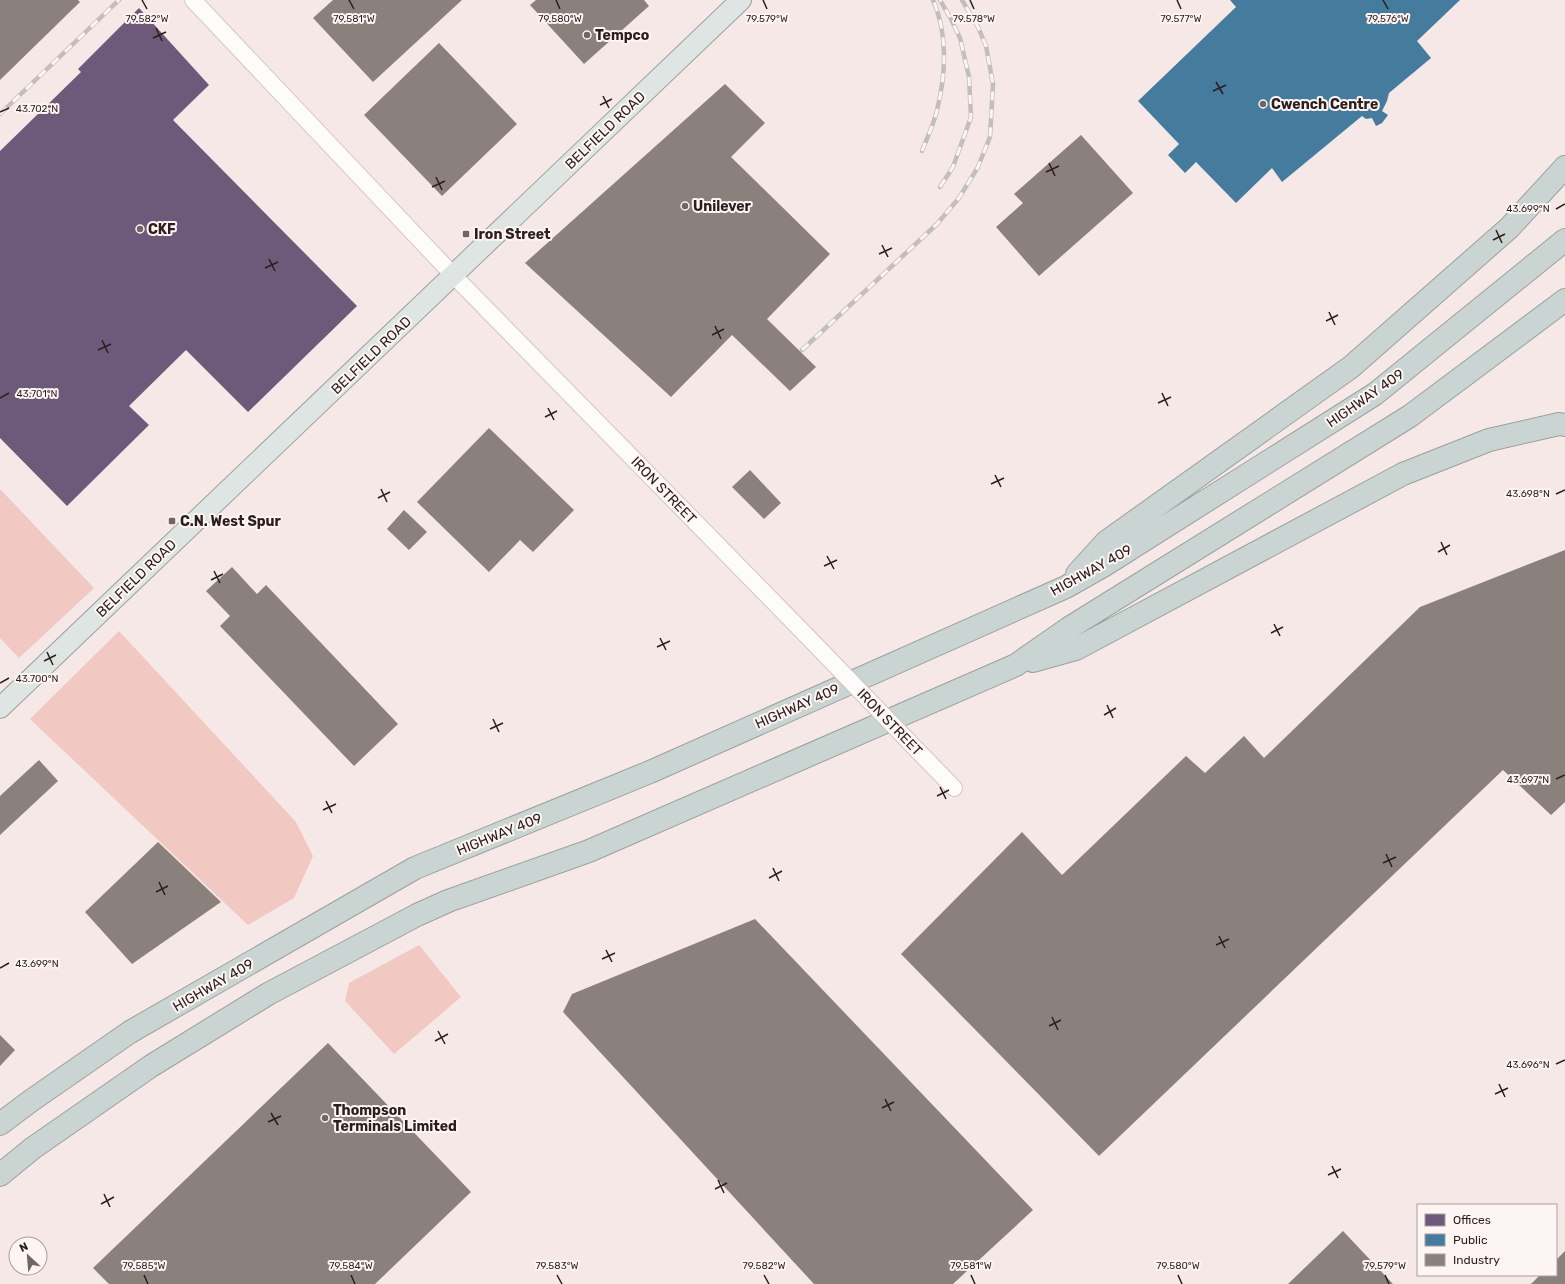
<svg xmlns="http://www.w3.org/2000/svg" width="1565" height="1284" font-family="Rubik,sans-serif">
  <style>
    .green { fill: #f1c8c2 }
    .offices { fill: #6d597a }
    .public { fill: #457b9d }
    .industry { fill: #8a817c }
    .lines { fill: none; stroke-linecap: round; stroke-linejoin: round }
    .minor-casing { stroke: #d3c6c4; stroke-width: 18 }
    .major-casing { stroke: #9aa19d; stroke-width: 22 }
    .highway-casing { stroke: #9aa19d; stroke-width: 24 }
    .minor { stroke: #fefcfb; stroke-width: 16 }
    .major { stroke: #dee5e3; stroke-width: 20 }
    .highway { stroke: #cad4d2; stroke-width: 22 }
    .rail-casing { stroke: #c2bebd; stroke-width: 4.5 }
    .rail { stroke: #fdf5f4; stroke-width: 3; stroke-dasharray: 9; stroke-linecap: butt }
    .minor-bridge-casing { stroke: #d3c6c4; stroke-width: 18; stroke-linecap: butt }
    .minor-bridge { stroke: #fefcfb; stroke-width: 16 }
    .ticks { fill: none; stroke: #2b1e1c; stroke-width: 1.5 }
    .poi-dot { fill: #726563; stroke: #fdf5f4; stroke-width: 1.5 }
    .labels { text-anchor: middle; stroke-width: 4; stroke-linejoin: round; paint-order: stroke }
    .poi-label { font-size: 14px; font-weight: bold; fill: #2b1e1c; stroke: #fdf5f4; text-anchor: start }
    .street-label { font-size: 14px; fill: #2b1e1c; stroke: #fdf5f4 }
    .ticks-label { font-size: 10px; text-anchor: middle; fill: #2b1e1c; stroke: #fdf5f4; stroke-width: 4; stroke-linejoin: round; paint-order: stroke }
  </style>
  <rect width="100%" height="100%" fill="#f5e8e6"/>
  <!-- green -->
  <path class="green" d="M 0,489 L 94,588 L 19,658 L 0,638 Z
    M 119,631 L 296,822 L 313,856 L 294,898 L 248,925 L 30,719 Z
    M 419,945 L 461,997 L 394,1054 L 345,1001 L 349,983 Z"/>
  <!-- offices -->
  <path class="offices" d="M 139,8 L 209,85 L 173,120 L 357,306 L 248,412 L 186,350 L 129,406 L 149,425 L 67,506 L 0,438 L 0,151 L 81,72 L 78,69 Z"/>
  <!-- public -->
  <path class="public" d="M 1230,0 L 1460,0 L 1417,41 L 1431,58 L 1389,93 L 1387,101 L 1382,111 L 1388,115 L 1382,123 L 1376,126 L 1372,118 L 1366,119 L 1362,116 L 1282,182 L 1272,168 L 1236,203 L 1196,162 L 1185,173 L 1168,155 L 1179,144 L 1138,101 L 1236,7 Z"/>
  <!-- industry -->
  <path class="industry" d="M 0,0 L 78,0 L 80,2 L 0,80 Z
    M 333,0 L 462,0 L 373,82 L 313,18 Z
    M 536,0 L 644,0 L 649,6 L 584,64 L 530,5 Z
    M 439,43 L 517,124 L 442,196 L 364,115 Z
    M 725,84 L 765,123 L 731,157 L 830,254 L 767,319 L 816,367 L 790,391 L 732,335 L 671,397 L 525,263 Z
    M 1081,135 L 1133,193 L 1039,276 L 996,227 L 1023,203 L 1014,194 Z
    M 489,428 L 574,510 L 533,552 L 520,540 L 489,572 L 417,502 Z
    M 750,470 L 781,503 L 764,519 L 732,487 Z
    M 404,510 L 427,532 L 409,550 L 387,529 Z
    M 1565,550 L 1565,802 L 1551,815 L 1503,770 L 1099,1156 L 901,954 L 1022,832 L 1062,875 L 1186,756 L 1205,773 L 1244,736 L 1264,758 L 1420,607 Z
    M 232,567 L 257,594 L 266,585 L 398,724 L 354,766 L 220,626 L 230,616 L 206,591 Z
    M 39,760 L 58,781 L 0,835 L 0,796 Z
    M 158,842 L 221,902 L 132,964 L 85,912 Z
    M 755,919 L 1033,1210 L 953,1284 L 814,1284 L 563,1012 L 572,994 Z
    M 0,1035 L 15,1050 L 0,1066 Z
    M 328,1043 L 471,1192 L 375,1284 L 109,1284 L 93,1268 Z
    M 1343,1231 L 1393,1284 L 1288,1284 Z
    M 1565,1251 L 1565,1284 L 1531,1284 L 1540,1275 L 1556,1275 L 1556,1260 Z"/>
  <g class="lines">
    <!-- minor casing -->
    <g class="minor-casing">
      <path id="minor" d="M 193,0 L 454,276 L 806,635
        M 917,750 L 954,788"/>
    </g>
    <!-- major casing -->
    <g class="major-casing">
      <path id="major" d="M 0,708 L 741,0"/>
    </g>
    <!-- highway casing -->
    <g class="highway-casing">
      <path id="highway" d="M 1077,574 L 1106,542 L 1351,367 L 1509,228 L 1565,167
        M 1033,661 L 1076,649 L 1403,474 L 1489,440 L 1559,424 L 1565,425
        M 0,1124 L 32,1100 L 130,1032 L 415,868 L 650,772 L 1066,587 L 1103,566 L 1375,394 L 1565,240
        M 0,1175 L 33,1148 L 151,1066 L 268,994 L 417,915 L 448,901 L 589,851 L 1016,665 L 1069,628 L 1410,416 L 1565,300"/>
    </g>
    <!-- minor -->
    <use href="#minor" class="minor"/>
    <!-- major -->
    <use href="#major" class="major"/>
    <!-- highway -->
    <use href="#highway" class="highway"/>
    <!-- rail casing -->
    <g class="rail-casing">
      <path id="rail" d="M 0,114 L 119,0
        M 922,151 C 927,138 934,124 937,110 C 946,75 948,33 933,0
        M 940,187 L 953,167 L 971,117 L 969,77 L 960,38 L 951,19 L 940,0
        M 802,350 L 937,224 L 959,198 L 978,167 L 990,137 L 993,84 L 986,46 L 978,27 L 962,0"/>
    </g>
    <!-- rail -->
    <use href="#rail" class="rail"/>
    <!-- minor-bridge casing -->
    <g class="minor-bridge-casing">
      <path id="minor-bridge" d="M 806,635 L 917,750"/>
    </g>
    <!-- minor-bridge -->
    <use href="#minor-bridge" class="minor-bridge"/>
  </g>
  <!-- ticks -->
  <path class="ticks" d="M 142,0 L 147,9M 349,0 L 354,9M 556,0 L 560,9M 763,0 L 767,9M 970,0 L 974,9M 1177,0 L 1181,9M 1383,0 L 1388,9M 156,28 L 162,41M 153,38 L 166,32M 1216,82 L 1223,94M 1213,91 L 1226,85M 603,96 L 609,108M 600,105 L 612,99M 0,112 L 9,108M 1049,163 L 1055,176M 1046,172 L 1059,166M 436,177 L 442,190M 432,187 L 445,181M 1556,209 L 1565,204M 1496,230 L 1502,243M 1493,240 L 1505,234M 882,245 L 888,257M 879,254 L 892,248M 269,259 L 275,271M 265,268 L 278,262M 1329,312 L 1335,325M 1326,321 L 1338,315M 715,326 L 721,339M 712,335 L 724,329M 102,340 L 108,353M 98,350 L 111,344M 1162,393 L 1168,406M 0,398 L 9,393M 1158,403 L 1171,397M 548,408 L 554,420M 545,417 L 557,411M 995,475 L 1001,487M 991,484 L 1004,478M 381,489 L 387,502M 1556,494 L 1565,490M 378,498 L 390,492M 1441,542 L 1447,555M 1438,552 L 1450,545M 827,556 L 834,569M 824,566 L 837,560M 214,571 L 220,583M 211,580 L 223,574M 1274,624 L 1280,636M 1271,633 L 1283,627M 660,638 L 666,650M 657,647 L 670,641M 47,652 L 53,665M 44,661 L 56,655M 0,683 L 9,678M 1107,705 L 1113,718M 1104,715 L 1116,708M 493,719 L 499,732M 490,729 L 503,723M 1556,779 L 1565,775M 940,787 L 946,799M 937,796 L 949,790M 326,801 L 332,813M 323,810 L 336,804M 1386,854 L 1392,867M 1383,863 L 1396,857M 773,868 L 779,881M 769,878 L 782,871M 159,882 L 165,895M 156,892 L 168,886M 1219,936 L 1225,948M 1216,945 L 1229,939M 606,950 L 612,962M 602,959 L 615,953M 0,968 L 9,963M 1052,1017 L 1058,1030M 1049,1026 L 1061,1020M 438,1031 L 445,1044M 435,1041 L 448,1034M 1556,1064 L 1565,1060M 1499,1084 L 1505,1097M 1495,1094 L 1508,1088M 885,1099 L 891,1111M 882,1108 L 894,1102M 271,1113 L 278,1125M 268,1122 L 281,1116M 1332,1166 L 1338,1178M 1328,1175 L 1341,1169M 718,1180 L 724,1193M 715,1189 L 727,1183M 104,1194 L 110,1207M 101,1204 L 114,1197M 144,1275 L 148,1284M 351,1275 L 355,1284M 557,1275 L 562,1284M 764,1275 L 769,1284M 971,1275 L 975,1284M 1178,1275 L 1182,1284M 1385,1275 L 1389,1284"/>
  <!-- markers -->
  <g class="poi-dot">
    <circle cx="587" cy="35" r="4"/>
    <circle cx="1263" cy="104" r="4"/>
    <circle cx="685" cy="206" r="4"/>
    <circle cx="140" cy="229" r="4"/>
    <rect x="462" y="230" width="8" height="8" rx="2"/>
    <rect x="168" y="517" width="8" height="8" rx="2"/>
    <circle cx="325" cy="1118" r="4"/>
  </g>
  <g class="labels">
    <!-- poi labels -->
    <g class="poi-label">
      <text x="595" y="40">Tempco</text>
      <text x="1271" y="109">Cwench Centre</text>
      <text x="693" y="211">Unilever</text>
      <text x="148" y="234">CKF</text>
      <text x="474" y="239">Iron Street</text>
      <text x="180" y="526">C.N. West Spur</text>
      <text x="333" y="1115">Thompson<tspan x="333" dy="16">Terminals Limited</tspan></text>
    </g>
    <!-- street labels -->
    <g class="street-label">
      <text transform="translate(605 130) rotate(-44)" y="5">BELFIELD ROAD</text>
      <text transform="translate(371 355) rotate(-44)" y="5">BELFIELD ROAD</text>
      <text transform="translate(1365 398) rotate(-35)" y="5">HIGHWAY 409</text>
      <text transform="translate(664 490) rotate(46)" y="5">IRON STREET</text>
      <text transform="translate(1091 570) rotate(-29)" y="5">HIGHWAY 409</text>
      <text transform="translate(136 578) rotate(-44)" y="5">BELFIELD ROAD</text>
      <text transform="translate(797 706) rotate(-24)" y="5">HIGHWAY 409</text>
      <text transform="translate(890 722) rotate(46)" y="5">IRON STREET</text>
      <text transform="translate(499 834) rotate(-22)" y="5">HIGHWAY 409</text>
      <text transform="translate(213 985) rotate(-30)" y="5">HIGHWAY 409</text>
    </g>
  </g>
  <g class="ticks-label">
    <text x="147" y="22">79.582°W</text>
    <text x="1181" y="22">79.577°W</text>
    <text x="1388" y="22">79.576°W</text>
    <text x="354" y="22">79.581°W</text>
    <text x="560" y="22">79.580°W</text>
    <text x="767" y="22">79.579°W</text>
    <text x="974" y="22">79.578°W</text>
    <text x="37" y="112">43.702°N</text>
    <text x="1528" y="212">43.699°N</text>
    <text x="37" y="397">43.701°N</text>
    <text x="1528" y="497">43.698°N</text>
    <text x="37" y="682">43.700°N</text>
    <text x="1528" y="783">43.697°N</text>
    <text x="37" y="967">43.699°N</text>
    <text x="1528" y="1068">43.696°N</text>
    <text x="144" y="1269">79.585°W</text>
    <text x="351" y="1269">79.584°W</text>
    <text x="557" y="1269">79.583°W</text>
    <text x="764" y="1269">79.582°W</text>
    <text x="971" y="1269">79.581°W</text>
    <text x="1178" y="1269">79.580°W</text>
    <text x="1385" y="1269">79.579°W</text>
  </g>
  <!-- legend -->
  <rect x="1417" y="1204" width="140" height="72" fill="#fdf5f4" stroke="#a99f9e"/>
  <rect x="1425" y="1214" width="20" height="12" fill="#6d597a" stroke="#a99f9e"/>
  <text x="1453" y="1224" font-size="12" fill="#2b1e1c">Offices</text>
  <rect x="1425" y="1234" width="20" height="12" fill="#457b9d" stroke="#a99f9e"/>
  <text x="1453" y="1244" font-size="12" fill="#2b1e1c">Public</text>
  <rect x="1425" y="1254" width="20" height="12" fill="#8a817c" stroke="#a99f9e"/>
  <text x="1453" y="1264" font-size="12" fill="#2b1e1c">Industry</text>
  <!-- north arrow -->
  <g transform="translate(28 1256) rotate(334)"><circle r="19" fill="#fdf5f4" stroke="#a99f9e"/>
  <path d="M0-3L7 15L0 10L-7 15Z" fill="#726563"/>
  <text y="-6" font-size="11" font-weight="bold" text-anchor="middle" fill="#2b1e1c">N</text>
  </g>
</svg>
